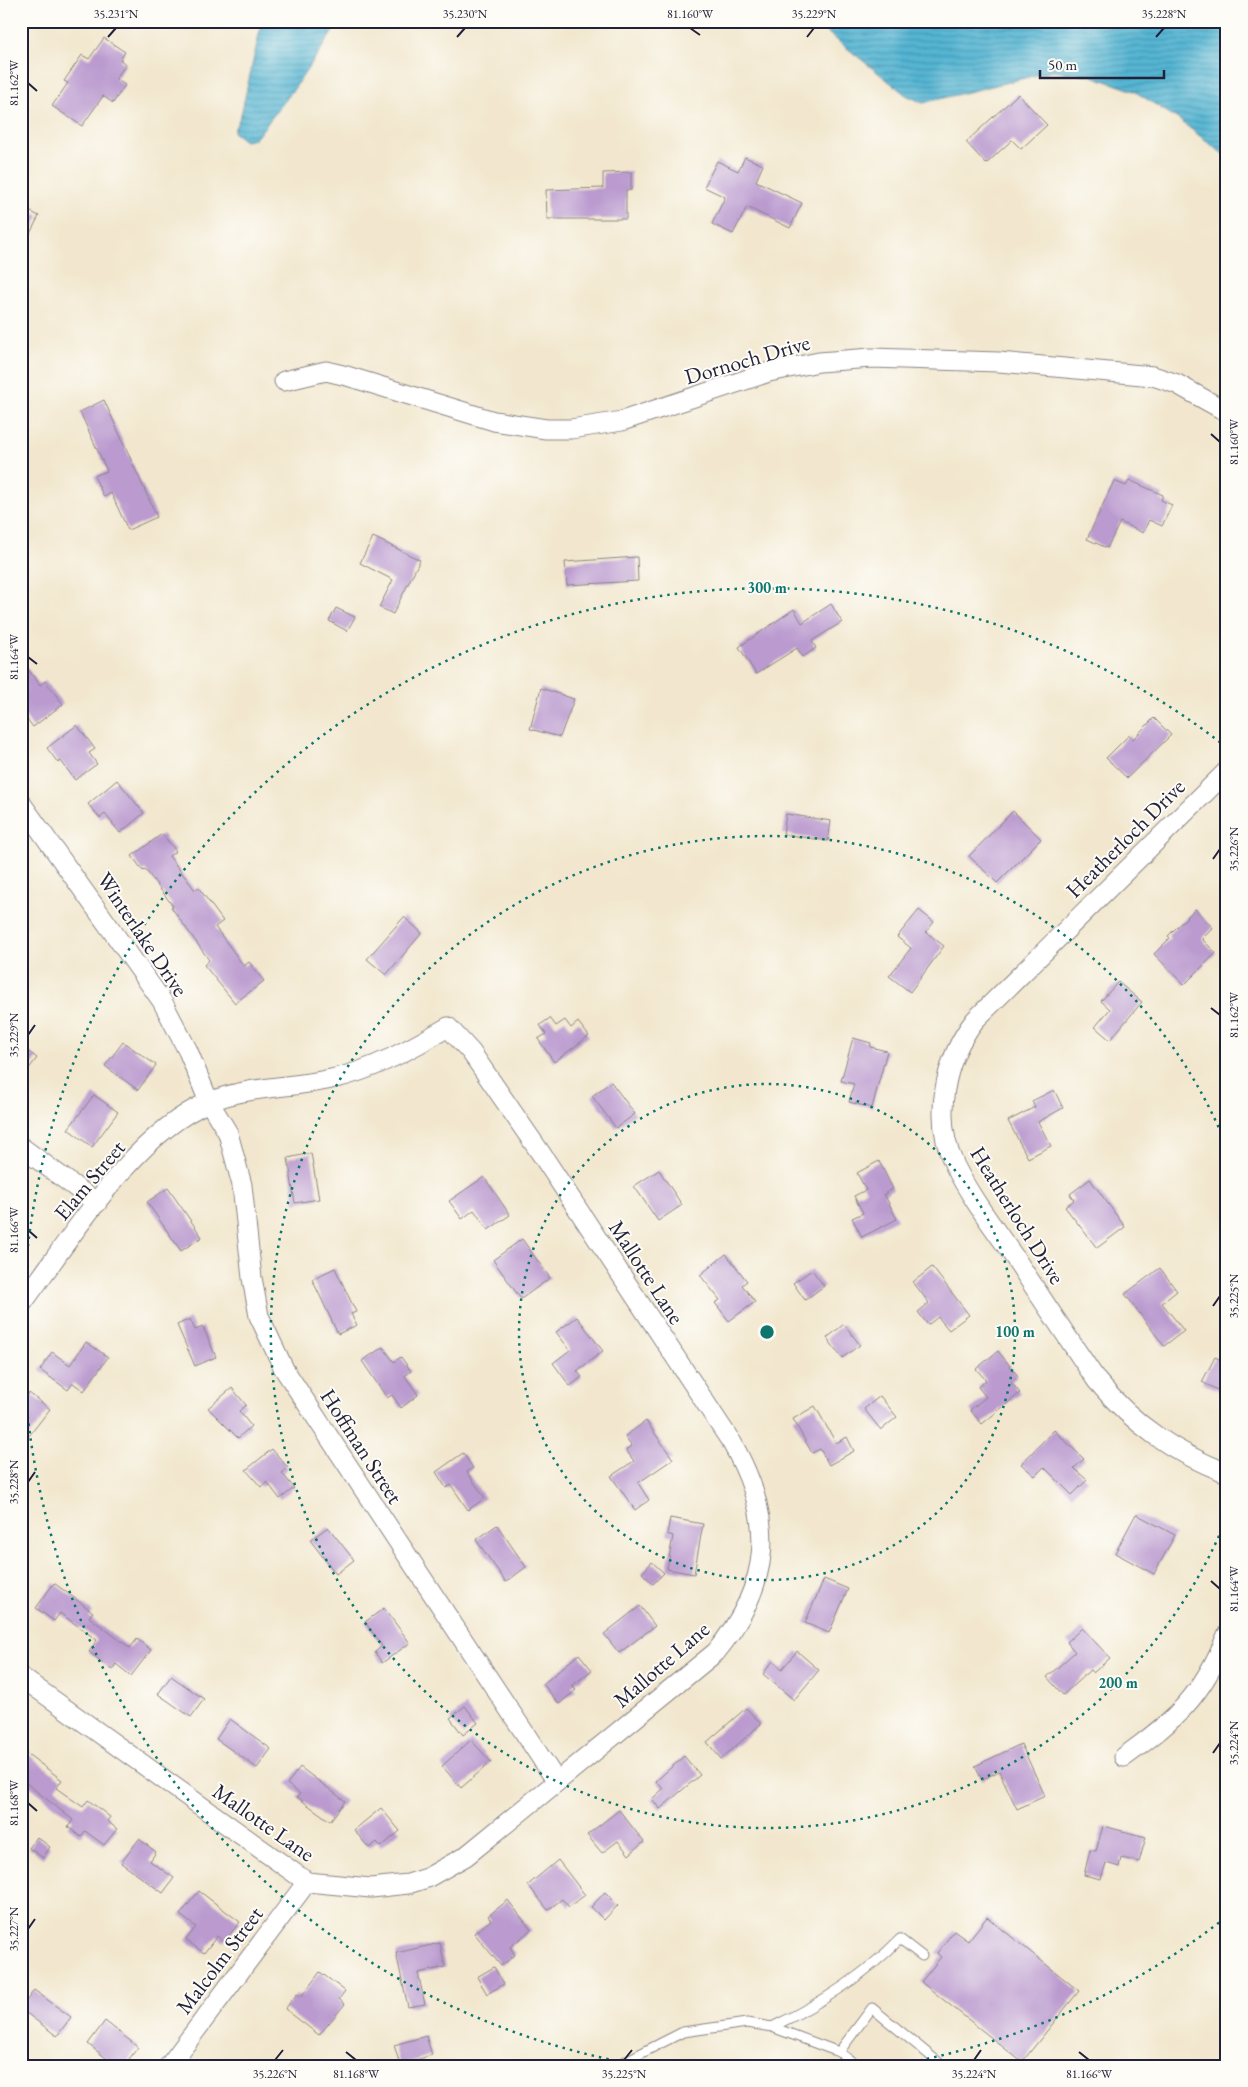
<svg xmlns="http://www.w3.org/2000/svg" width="1248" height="2087" font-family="'EB Garamond',serif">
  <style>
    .water { fill: url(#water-rules); stroke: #3b6c87 }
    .building { fill: #ba9acf }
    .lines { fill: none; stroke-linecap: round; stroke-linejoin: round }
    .service-casing { stroke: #8a8484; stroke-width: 11 }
    .minor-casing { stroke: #8a8484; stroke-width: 21 }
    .service { stroke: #fff; stroke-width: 9 }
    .minor { stroke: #fff; stroke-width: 19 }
    .ticks { fill: none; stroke: #22223b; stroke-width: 2 }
    .ring { fill: none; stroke: #0f766e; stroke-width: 2.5; stroke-dasharray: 2.5 5 }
    .labels { text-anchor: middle; stroke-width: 4; stroke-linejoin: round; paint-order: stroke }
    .street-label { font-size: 22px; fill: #22223b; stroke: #fdfcf7 }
    .centre { fill: #0f766e; stroke: #fdfcf7; stroke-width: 2.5 }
    .ring-label { font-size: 15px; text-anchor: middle; font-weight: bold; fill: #0f766e; stroke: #fdfcf7; stroke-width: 4; stroke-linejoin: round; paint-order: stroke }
    .neatline { fill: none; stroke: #22223b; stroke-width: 2 }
    .ticks-label { font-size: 12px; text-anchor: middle; fill: #22223b }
  </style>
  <defs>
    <pattern id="water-rules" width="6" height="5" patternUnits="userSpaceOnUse" patternTransform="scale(1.25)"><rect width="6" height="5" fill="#54b5d3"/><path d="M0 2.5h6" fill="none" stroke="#4593ac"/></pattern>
  </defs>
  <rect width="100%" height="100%" fill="#fdfcf7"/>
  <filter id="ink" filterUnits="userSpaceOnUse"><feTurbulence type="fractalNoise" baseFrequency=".02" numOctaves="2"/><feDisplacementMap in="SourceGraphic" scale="10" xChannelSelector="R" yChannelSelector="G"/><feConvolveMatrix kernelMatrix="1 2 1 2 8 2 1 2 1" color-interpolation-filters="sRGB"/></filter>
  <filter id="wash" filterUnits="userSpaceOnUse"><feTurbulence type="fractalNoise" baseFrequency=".0096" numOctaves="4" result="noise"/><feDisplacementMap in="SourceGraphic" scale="20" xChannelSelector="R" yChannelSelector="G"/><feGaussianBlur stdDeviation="1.12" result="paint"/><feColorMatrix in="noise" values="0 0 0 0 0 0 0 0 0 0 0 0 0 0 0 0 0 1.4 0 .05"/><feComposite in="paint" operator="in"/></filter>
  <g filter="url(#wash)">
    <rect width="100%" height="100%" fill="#f2e7ce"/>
    <!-- water -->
    <path class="water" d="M 262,21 L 340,21 L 294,89 L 255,139 L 245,141 L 233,132 L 241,115 Z
      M 813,21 L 1227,21 L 1227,157 L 1178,119 L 1134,91 L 1089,75 L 1053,71 L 923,103 L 906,95 Z"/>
    <g id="blocks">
      <!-- building -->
      <path class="building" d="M 104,38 L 125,52 L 120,60 L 126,64 L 116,79 L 125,85 L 113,103 L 103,96 L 82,126 L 52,106 L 68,83 L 64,81 L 82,55 L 89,59 Z
        M 1018,94 L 1047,125 L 1021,149 L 1012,140 L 986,164 L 966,142 Z
        M 745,157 L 763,165 L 756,181 L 802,203 L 790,228 L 747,207 L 733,234 L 712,224 L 725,197 L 704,187 L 717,161 L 738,171 Z
        M 631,172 L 631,190 L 626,190 L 626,219 L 547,219 L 546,190 L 603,188 L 603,173 Z
        M 21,207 L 39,216 L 21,251 Z
        M 104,400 L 157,517 L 128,530 L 111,493 L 104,497 L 94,476 L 107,471 L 80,412 Z
        M 1129,480 L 1163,495 L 1161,500 L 1172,505 L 1162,526 L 1149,520 L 1143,533 L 1120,522 L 1107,548 L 1087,539 L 1114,481 L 1126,486 Z
        M 373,537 L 420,560 L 393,614 L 379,607 L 393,580 L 360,563 Z
        M 637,557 L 638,581 L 567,585 L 565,562 Z
        M 831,604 L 842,622 L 812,641 L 816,648 L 803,657 L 797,648 L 756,674 L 739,647 L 794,609 L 802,623 Z
        M 336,608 L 355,617 L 347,631 L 329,621 Z
        M 21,660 L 40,685 L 45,681 L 63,704 L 33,727 L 21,711 Z
        M 541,688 L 574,699 L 560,737 L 530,729 Z
        M 1154,718 L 1171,735 L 1127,778 L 1106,758 L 1129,735 L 1133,739 Z
        M 77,725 L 95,749 L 89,753 L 97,764 L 75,780 L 61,761 L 58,763 L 47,748 Z
        M 117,780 L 144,813 L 120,833 L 105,814 L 100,818 L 88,804 Z
        M 1013,811 L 1041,839 L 997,883 L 969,856 Z
        M 786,814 L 831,821 L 828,841 L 783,834 Z
        M 162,834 L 176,851 L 169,856 L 195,890 L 198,887 L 223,921 L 215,927 L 244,966 L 249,962 L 264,981 L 235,1003 L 204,965 L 209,960 L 171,907 L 173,906 L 145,869 L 143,871 L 132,856 Z
        M 1195,909 L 1213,928 L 1202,939 L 1216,953 L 1184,985 L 1154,954 L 1170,938 L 1168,936 Z
        M 919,910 L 934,922 L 926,932 L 944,946 L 910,992 L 889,976 L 911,948 L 897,937 Z
        M 404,917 L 422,933 L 386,975 L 367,959 Z
        M 1118,982 L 1142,1002 L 1110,1040 L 1095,1027 L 1110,1009 L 1101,1001 Z
        M 550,1018 L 556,1026 L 565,1020 L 571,1028 L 578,1022 L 589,1036 L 554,1062 L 538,1039 L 546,1034 L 540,1025 Z
        M 853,1038 L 871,1043 L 870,1047 L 887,1051 L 872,1108 L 849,1102 L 854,1084 L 841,1081 Z
        M 123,1042 L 156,1065 L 138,1090 L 105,1066 Z
        M 21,1046 L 37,1058 L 21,1079 Z
        M 611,1082 L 635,1114 L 616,1128 L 592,1096 Z
        M 1054,1090 L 1063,1108 L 1038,1122 L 1051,1146 L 1028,1158 L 1008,1121 L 1035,1107 L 1032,1101 Z
        M 94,1095 L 118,1112 L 92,1147 L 68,1129 Z
        M 311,1153 L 319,1199 L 295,1203 L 288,1158 Z
        M 879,1161 L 893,1189 L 884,1194 L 897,1219 L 862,1237 L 852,1218 L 863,1213 L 854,1196 L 866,1190 L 857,1173 Z
        M 659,1170 L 682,1205 L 658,1221 L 634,1186 Z
        M 484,1177 L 510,1215 L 488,1230 L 474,1210 L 462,1219 L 449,1201 Z
        M 1090,1179 L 1125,1227 L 1097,1248 L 1065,1207 L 1074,1200 L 1070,1194 Z
        M 168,1188 L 202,1237 L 181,1251 L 147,1202 Z
        M 522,1239 L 550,1278 L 521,1299 L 493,1260 Z
        M 726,1254 L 747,1281 L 742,1285 L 755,1302 L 729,1321 L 715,1303 L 720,1300 L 700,1275 Z
        M 932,1267 L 969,1315 L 949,1330 L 938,1317 L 928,1325 L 918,1312 L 929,1303 L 913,1282 Z
        M 335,1268 L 356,1312 L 351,1314 L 357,1325 L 338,1334 L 312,1279 Z
        M 1160,1268 L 1177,1291 L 1162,1303 L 1184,1331 L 1164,1346 L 1125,1294 Z
        M 812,1270 L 824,1286 L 805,1300 L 793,1283 Z
        M 577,1317 L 603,1351 L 577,1371 L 582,1377 L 570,1386 L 553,1363 L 570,1350 L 556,1332 Z
        M 190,1319 L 195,1330 L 203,1327 L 216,1357 L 195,1366 L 177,1325 Z
        M 844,1324 L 860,1345 L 842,1358 L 827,1338 Z
        M 86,1342 L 108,1357 L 84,1391 L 73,1383 L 68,1390 L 40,1370 L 52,1352 L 70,1365 Z
        M 383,1347 L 394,1362 L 401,1357 L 411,1371 L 405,1376 L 418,1395 L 401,1408 L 392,1395 L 387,1398 L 362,1361 Z
        M 998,1351 L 1018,1376 L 1011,1382 L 1020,1393 L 982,1424 L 970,1410 L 986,1397 L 978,1387 L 986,1380 L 976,1369 Z
        M 1215,1357 L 1227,1363 L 1227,1395 L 1202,1382 Z
        M 232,1388 L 246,1405 L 239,1411 L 251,1426 L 238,1438 L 208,1408 Z
        M 29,1393 L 50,1409 L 21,1446 L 21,1404 Z
        M 880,1396 L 897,1417 L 881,1430 L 864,1409 Z
        M 815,1406 L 836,1443 L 847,1437 L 854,1451 L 829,1465 L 820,1449 L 812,1453 L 793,1419 Z
        M 646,1421 L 673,1459 L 638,1483 L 649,1500 L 635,1510 L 611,1476 L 634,1461 L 626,1450 L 632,1446 L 625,1436 Z
        M 1054,1430 L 1084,1459 L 1074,1468 L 1087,1480 L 1072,1495 L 1044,1467 L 1035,1476 L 1021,1464 Z
        M 272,1449 L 288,1468 L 282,1473 L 294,1488 L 280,1499 L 267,1482 L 261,1487 L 246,1470 Z
        M 463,1453 L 473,1468 L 467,1472 L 485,1498 L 468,1510 L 451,1485 L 446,1488 L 436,1472 Z
        M 1136,1514 L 1175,1535 L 1154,1574 L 1115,1553 Z
        M 670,1518 L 703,1524 L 694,1574 L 667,1569 L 673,1536 L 667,1534 Z
        M 497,1525 L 526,1567 L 506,1582 L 476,1540 Z
        M 328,1527 L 354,1560 L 336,1574 L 310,1540 Z
        M 652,1562 L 664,1573 L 653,1584 L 642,1573 Z
        M 824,1579 L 848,1589 L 829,1633 L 805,1623 Z
        M 54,1583 L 93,1612 L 89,1617 L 130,1648 L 137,1639 L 151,1650 L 131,1676 L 116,1664 L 112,1670 L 89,1652 L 97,1640 L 60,1613 L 54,1621 L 36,1608 Z
        M 640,1606 L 655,1626 L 619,1653 L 604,1634 Z
        M 384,1608 L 410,1643 L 382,1663 L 375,1652 L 382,1646 L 365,1622 Z
        M 1082,1628 L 1110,1658 L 1093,1673 L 1090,1670 L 1063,1695 L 1047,1677 L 1075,1652 L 1067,1642 Z
        M 797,1651 L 819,1670 L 794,1700 L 763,1674 L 773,1661 L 782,1669 Z
        M 579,1654 L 592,1670 L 572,1686 L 576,1690 L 559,1704 L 543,1684 Z
        M 171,1676 L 204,1699 L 191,1717 L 158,1694 Z
        M 465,1706 L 478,1723 L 463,1735 L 450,1718 Z
        M 746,1708 L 761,1724 L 721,1759 L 707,1742 Z
        M 230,1719 L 271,1749 L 257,1768 L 216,1739 Z
        M 471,1740 L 491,1762 L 461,1788 L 442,1766 Z
        M 1021,1744 L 1045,1796 L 1017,1809 L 999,1771 L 982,1780 L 975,1766 Z
        M 21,1749 L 62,1780 L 56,1788 L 83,1807 L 88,1800 L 110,1817 L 107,1821 L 117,1829 L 104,1845 L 85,1831 L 81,1837 L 68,1827 L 73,1820 L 21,1779 Z
        M 684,1756 L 700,1775 L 660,1809 L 652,1799 L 663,1789 L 656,1781 Z
        M 300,1767 L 345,1801 L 330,1821 L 297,1797 L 300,1794 L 287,1784 Z
        M 381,1808 L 400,1831 L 381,1847 L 377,1842 L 369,1848 L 354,1830 Z
        M 619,1810 L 644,1842 L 629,1855 L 618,1841 L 602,1853 L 587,1835 Z
        M 1103,1826 L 1146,1837 L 1139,1862 L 1121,1858 L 1119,1867 L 1106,1863 L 1101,1879 L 1084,1875 L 1090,1850 L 1096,1851 Z
        M 37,1837 L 50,1847 L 43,1858 L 29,1848 Z
        M 139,1839 L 156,1852 L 150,1861 L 174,1878 L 163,1893 L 121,1863 Z
        M 558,1860 L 585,1895 L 569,1907 L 562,1899 L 548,1910 L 528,1885 Z
        M 199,1891 L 240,1922 L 224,1942 L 217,1936 L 204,1953 L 186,1940 L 196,1927 L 180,1915 Z
        M 605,1892 L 618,1905 L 604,1920 L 591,1907 Z
        M 508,1900 L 531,1930 L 510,1947 L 515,1955 L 501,1966 L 474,1933 L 491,1920 L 488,1916 Z
        M 987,1917 L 1079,1991 L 1022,2062 L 921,1982 L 941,1957 L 937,1953 L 954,1931 L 968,1941 Z
        M 440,1943 L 445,1967 L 418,1973 L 425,2004 L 408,2007 L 396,1953 Z
        M 494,1967 L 504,1984 L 487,1994 L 477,1977 Z
        M 320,1972 L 345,1991 L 339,1999 L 345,2004 L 319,2035 L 285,2009 L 297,1994 L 301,1997 Z
        M 34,1990 L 71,2017 L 57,2036 L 21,2009 Z
        M 105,2021 L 138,2047 L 124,2066 L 116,2066 L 88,2044 Z
        M 426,2036 L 432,2055 L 400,2065 L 394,2045 Z"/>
    </g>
  </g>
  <g filter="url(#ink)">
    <use href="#blocks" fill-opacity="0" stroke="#8a8484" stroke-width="1"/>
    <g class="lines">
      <!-- service casing -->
      <g class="service-casing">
        <path id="service" d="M 772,2027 C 818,2005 864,1976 900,1939 L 922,1956
          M 839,2052 L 858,2066
          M 621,2066 L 624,2062 L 683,2032 L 747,2023 L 772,2027 L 839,2052 L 872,2008 L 943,2066"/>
      </g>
      <!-- minor casing -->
      <g class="minor-casing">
        <path id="minor" d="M 284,381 L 326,371 L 347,376 L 494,421 L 546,429 L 571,429 L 622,421 L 769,372 L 819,362 L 871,358 L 999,362 L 1153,376 L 1177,384 L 1227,412
          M 1227,771 L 975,1020 C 944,1060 932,1119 955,1166 C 971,1198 994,1228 1015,1258 C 1042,1299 1069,1340 1097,1381 C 1134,1425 1173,1452 1227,1473
          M 21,803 L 162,1001 L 188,1051 L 209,1102 L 228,1133 L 242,1185 L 252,1278 L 259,1316 L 284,1369 L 557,1782
          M 21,1147 L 97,1203
          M 21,1305 C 70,1240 133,1134 209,1102 C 247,1086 292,1088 331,1079 C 372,1071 412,1048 448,1027 L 471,1052 L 542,1155 L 732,1443 C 776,1521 772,1583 716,1652 L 466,1856 L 427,1878 L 408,1884 L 371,1888 L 307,1882 L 21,1677
          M 1124,1757 C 1176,1719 1202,1697 1227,1635
          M 169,2066 L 307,1882"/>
      </g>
      <!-- service -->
      <use href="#service" class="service"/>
      <!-- minor -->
      <use href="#minor" class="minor"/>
    </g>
  </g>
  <!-- ticks -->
  <path class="ticks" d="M 690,28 L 700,35M 108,37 L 116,28M 457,37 L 465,28M 807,37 L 814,28M 1156,37 L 1164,28M 28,83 L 37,91M 1211,434 L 1220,442M 28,657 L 37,664M 1213,859 L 1220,849M 1211,1008 L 1220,1015M 28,1035 L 35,1025M 28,1230 L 37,1238M 1213,1306 L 1220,1296M 28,1482 L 35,1472M 1211,1581 L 1220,1589M 1213,1753 L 1220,1743M 28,1803 L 37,1811M 28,1929 L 35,1919M 346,2052 L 356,2060M 1079,2052 L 1089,2060M 275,2060 L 283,2050M 624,2060 L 632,2050M 974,2060 L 981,2050"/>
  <!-- distance rings -->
  <g class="ring">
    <circle cx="767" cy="1332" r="248"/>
    <path d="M1225 1522A496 496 0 1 1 1225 1142"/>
    <path d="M1225 1918A744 744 0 0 1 896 2065M638 2065A744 744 0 1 1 1225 746"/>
  </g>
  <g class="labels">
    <!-- street labels -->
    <g class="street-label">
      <text transform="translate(747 359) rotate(-16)" y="8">Dornoch Drive</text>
      <text transform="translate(1125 838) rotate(-45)" y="8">Heatherloch Drive</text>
      <text transform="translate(143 934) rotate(56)" y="8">Winterlake Drive</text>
      <text transform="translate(89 1180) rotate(-50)" y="8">Elam Street</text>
      <text transform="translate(1018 1215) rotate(58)" y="8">Heatherloch Drive</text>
      <text transform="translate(647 1272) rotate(57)" y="8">Mallotte Lane</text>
      <text transform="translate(362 1446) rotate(57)" y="8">Hoffman Street</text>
      <text transform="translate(661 1664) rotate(-41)" y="8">Mallotte Lane</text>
      <text transform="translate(264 1822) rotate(35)" y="8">Mallotte Lane</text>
      <text transform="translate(219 1960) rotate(-53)" y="8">Malcolm Street</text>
    </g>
  </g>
  <circle cx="767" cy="1332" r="8" class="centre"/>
  <g class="ring-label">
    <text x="767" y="593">300 m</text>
    <text x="1015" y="1337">100 m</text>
    <text x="1118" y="1688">200 m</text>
  </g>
  <!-- margin -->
  <rect width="1248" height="2087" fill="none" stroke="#fdfcf7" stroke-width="55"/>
  <!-- scale -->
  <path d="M1040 70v8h124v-8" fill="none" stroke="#22223b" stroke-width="2.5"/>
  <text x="1048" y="70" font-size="15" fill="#22223b" stroke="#fdfcf7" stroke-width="4" paint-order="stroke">50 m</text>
  <rect x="28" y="28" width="1192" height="2032" class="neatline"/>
  <g class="ticks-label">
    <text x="116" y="18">35.231°N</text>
    <text x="465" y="18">35.230°N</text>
    <text x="690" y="18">81.160°W</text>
    <text x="814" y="18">35.229°N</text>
    <text x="1164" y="18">35.228°N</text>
    <text transform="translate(14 83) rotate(-90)" y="4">81.162°W</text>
    <text transform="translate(1234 442) rotate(-90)" y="4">81.160°W</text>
    <text transform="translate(14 657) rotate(-90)" y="4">81.164°W</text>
    <text transform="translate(1234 849) rotate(-90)" y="4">35.226°N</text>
    <text transform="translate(1234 1015) rotate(-90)" y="4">81.162°W</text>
    <text transform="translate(14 1035) rotate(-90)" y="4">35.229°N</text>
    <text transform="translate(14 1230) rotate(-90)" y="4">81.166°W</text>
    <text transform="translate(1234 1296) rotate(-90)" y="4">35.225°N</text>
    <text transform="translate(14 1482) rotate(-90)" y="4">35.228°N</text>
    <text transform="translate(1234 1589) rotate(-90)" y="4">81.164°W</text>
    <text transform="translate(1234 1743) rotate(-90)" y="4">35.224°N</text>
    <text transform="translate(14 1803) rotate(-90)" y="4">81.168°W</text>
    <text transform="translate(14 1929) rotate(-90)" y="4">35.227°N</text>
    <text x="275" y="2078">35.226°N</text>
    <text x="356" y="2078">81.168°W</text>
    <text x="624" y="2078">35.225°N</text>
    <text x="974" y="2078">35.224°N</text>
    <text x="1089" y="2078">81.166°W</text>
  </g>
</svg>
